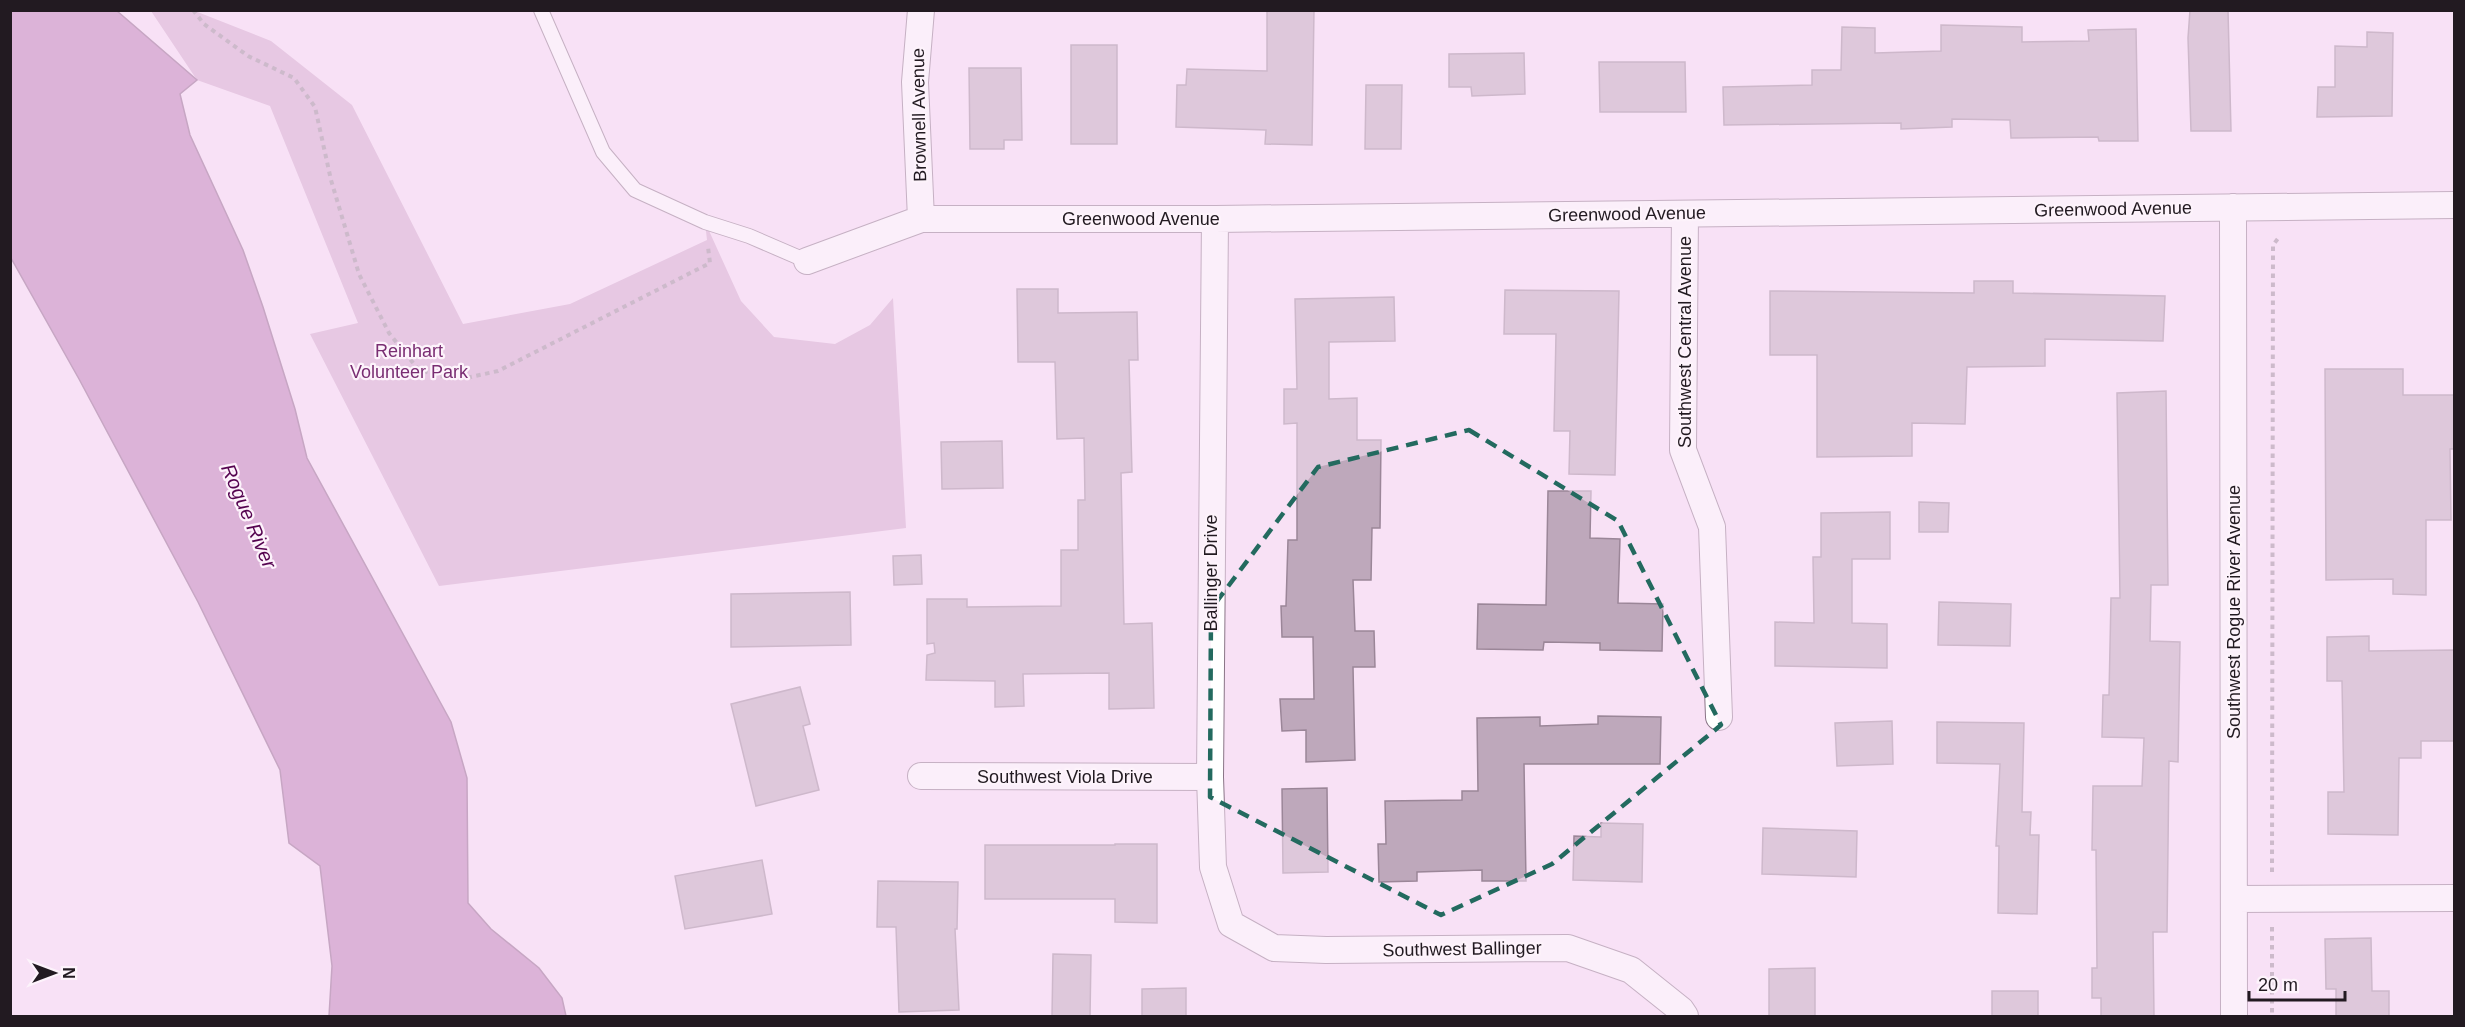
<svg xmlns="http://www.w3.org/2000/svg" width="2465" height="1027" font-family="Arial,sans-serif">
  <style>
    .green { fill: #d2a8cc }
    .water { fill: #ba7bb3; stroke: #8c5e87; stroke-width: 1.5 }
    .building { fill: #bea8bb; stroke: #9b8698; stroke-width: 1.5 }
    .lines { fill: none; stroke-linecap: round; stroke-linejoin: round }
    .service-casing { stroke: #8a7587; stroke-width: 16 }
    .minor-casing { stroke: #8a7587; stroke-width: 28 }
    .path { stroke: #9a8a98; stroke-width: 4; stroke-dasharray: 4.5 4.5; stroke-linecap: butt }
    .service { stroke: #fff; stroke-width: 14 }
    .minor { stroke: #fff; stroke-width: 26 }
    .marked { fill: none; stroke: #236a5f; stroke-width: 4.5; stroke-dasharray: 12 8; stroke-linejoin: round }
    .labels { text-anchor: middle; stroke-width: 4.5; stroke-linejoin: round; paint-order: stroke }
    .street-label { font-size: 18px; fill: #221a21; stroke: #fdf3fb }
    .park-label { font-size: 18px; fill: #792d72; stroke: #fdf3fb }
    .water-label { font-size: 20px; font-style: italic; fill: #550450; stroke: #fdf3fb }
  </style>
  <rect width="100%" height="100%" fill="#f8e1f5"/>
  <!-- green -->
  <path class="green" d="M 151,11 L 195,11 L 271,41 L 352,105 L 463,324 L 570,304 L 707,240 L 705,222 L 741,301 L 774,337 L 835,344 L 870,325 L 893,298 L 906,528 L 439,586 L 310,334 L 358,323 L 270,106 L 197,80 Z"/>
  <!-- water -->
  <path class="water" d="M 10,11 L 117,11 L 197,80 L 180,94 L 190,135 L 243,250 L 263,307 L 295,409 L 307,458 L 451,722 L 467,778 L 468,903 L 491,929 L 539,968 L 562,998 L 566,1016 L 329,1016 L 332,966 L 320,866 L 289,843 L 280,770 L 198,602 L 79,379 L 11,258 Z"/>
  <!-- building -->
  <path class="building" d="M 1267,10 L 1314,10 L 1312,145 L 1265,144 L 1266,130 L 1176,127 L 1177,85 L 1186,85 L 1187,69 L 1267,71 Z
    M 2190,10 L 2228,10 L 2231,131 L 2191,131 L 2188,38 Z
    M 1941,25 L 2022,27 L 2022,42 L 2089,41 L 2088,30 L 2136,29 L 2138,141 L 2099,141 L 2098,137 L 2011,138 L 2010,120 L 1952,119 L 1952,127 L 1901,129 L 1901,123 L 1724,125 L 1723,87 L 1812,85 L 1812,70 L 1841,70 L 1842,27 L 1875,28 L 1875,53 L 1941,51 Z
    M 2367,32 L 2393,33 L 2392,116 L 2317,117 L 2318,87 L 2335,87 L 2335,46 L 2367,47 Z
    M 1071,45 L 1117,45 L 1117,144 L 1071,144 Z
    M 1524,53 L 1525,94 L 1472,96 L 1471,87 L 1449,87 L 1449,54 Z
    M 1599,62 L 1685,62 L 1686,112 L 1600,112 Z
    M 969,68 L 1021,68 L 1022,140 L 1004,140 L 1004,149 L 970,149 Z
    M 1366,85 L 1402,85 L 1401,149 L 1365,149 Z
    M 1974,281 L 2013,281 L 2013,293 L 2165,296 L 2163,341 L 2045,339 L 2045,366 L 1967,367 L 1965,424 L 1912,423 L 1912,456 L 1817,457 L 1817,355 L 1770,355 L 1770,291 L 1974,293 Z
    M 1017,289 L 1058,289 L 1058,313 L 1137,312 L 1138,360 L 1129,360 L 1132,472 L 1121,473 L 1124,624 L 1152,623 L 1154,708 L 1109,709 L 1109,673 L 1023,674 L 1024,706 L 995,707 L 995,681 L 926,680 L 927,655 L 935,653 L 934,643 L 927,644 L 927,599 L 967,599 L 967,607 L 1061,606 L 1061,550 L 1078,550 L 1078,500 L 1085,500 L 1084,438 L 1057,439 L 1055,362 L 1018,362 Z
    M 1505,290 L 1619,291 L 1615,475 L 1569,474 L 1570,431 L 1554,431 L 1556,334 L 1504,334 Z
    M 1394,297 L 1395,341 L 1329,342 L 1329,399 L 1357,398 L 1357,440 L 1381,440 L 1380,528 L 1372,528 L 1371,580 L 1353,580 L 1355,631 L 1374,631 L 1375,667 L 1353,667 L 1355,760 L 1306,762 L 1306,730 L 1282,731 L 1280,699 L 1314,699 L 1313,637 L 1282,637 L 1281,606 L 1286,606 L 1288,540 L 1297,540 L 1297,423 L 1284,424 L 1284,389 L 1297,389 L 1295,299 Z
    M 2325,369 L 2403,369 L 2403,395 L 2454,395 L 2454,449 L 2450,449 L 2451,520 L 2426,520 L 2426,595 L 2393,594 L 2393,579 L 2326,580 Z
    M 2166,391 L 2168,585 L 2151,585 L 2150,641 L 2180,642 L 2178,762 L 2169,761 L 2167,932 L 2153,932 L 2154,1017 L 2101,1017 L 2101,998 L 2092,998 L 2092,968 L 2097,968 L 2096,850 L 2092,850 L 2093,786 L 2142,786 L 2144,738 L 2102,737 L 2103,695 L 2109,695 L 2111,598 L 2120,598 L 2117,393 Z
    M 1002,441 L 1003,488 L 942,489 L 941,442 Z
    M 1548,491 L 1591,491 L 1590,538 L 1620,539 L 1618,603 L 1663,604 L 1662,651 L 1600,650 L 1600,643 L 1544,642 L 1543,650 L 1477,649 L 1478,604 L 1546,605 Z
    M 1919,502 L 1949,503 L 1948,532 L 1919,532 Z
    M 1890,512 L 1890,559 L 1852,559 L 1852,623 L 1887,624 L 1887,668 L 1775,666 L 1775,622 L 1814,623 L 1813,557 L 1821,557 L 1821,513 Z
    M 921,555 L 922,584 L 894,585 L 893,556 Z
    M 850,592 L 851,645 L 731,647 L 731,594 Z
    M 1939,602 L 2011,604 L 2010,646 L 1938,645 Z
    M 2369,636 L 2369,651 L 2454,650 L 2454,741 L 2421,741 L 2421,758 L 2399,758 L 2398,835 L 2328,834 L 2328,792 L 2344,792 L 2342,681 L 2327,681 L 2327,637 Z
    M 800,687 L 810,724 L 803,726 L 819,790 L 756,806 L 731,704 Z
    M 1598,716 L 1661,717 L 1660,764 L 1524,764 L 1526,881 L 1482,881 L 1482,870 L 1417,872 L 1417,881 L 1379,882 L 1378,844 L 1386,844 L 1385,801 L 1462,800 L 1462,791 L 1478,791 L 1477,718 L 1540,717 L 1540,726 L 1598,724 Z
    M 1892,721 L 1893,764 L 1837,766 L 1835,723 Z
    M 1937,722 L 2024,723 L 2022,812 L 2031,812 L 2030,835 L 2039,835 L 2037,914 L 1998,913 L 1999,846 L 1996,846 L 2000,764 L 1937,763 Z
    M 1327,788 L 1328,872 L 1283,873 L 1282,789 Z
    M 1601,823 L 1643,824 L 1642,882 L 1573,880 L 1574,836 L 1601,837 Z
    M 1763,828 L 1857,831 L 1856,877 L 1762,874 Z
    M 1115,844 L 1157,844 L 1157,923 L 1115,922 L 1115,899 L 985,899 L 985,845 L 1115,845 Z
    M 762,860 L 772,914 L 685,929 L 675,876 Z
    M 878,881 L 958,882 L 957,929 L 955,929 L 959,1010 L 899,1012 L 896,927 L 877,927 Z
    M 2371,938 L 2372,991 L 2389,991 L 2389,1017 L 2336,1017 L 2336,989 L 2326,989 L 2325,939 Z
    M 1053,954 L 1091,955 L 1090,1017 L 1052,1017 Z
    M 1815,968 L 1815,1017 L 1769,1017 L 1769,969 Z
    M 1186,988 L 1186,1017 L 1142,1017 L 1142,989 Z
    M 1992,991 L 2038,991 L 2038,1017 L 1992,1017 Z"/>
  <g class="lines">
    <!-- service casing -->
    <g class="service-casing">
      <path id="service" d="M 541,10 L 603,152 L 635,190 L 705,222 L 749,236 L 807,261"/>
    </g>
    <!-- minor casing -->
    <g class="minor-casing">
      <path id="minor" d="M 2233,207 L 2234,1016
        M 1685,214 L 1683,450 L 1712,527 L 1719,717
        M 921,219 L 915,82 L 921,10
        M 1215,219 L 1210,777 L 1213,867 L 1231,924 L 1274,948 L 1326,950 L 1568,948 L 1631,970 L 1681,1010 L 1685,1016
        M 807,261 L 921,219 L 1215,219 L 2454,205
        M 921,776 L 1210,777
        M 2234,899 L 2454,898"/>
    </g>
    <!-- path -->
    <path class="path" d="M 193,10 L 204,24 L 248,56 L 294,78 L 315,107 L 331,180 L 359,274 L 389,333 L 418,369 L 438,376 L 466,378 L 498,371 L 710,263 L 708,247
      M 2272,872 L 2273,245 L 2280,236
      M 2272,927 L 2272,1016"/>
    <!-- service -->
    <use href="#service" class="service"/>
    <!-- minor -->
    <use href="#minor" class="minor"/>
  </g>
  <!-- marked area -->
  <path d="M0 0H2465V1027H0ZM 1469,430 L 1618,521 L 1721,725 L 1552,864 L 1441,915 L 1210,797 L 1211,609 L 1318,467 Z" fill="#f8e1f5" fill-opacity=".55" fill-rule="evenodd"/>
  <path class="marked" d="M 1469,430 L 1618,521 L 1721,725 L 1552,864 L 1441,915 L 1210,797 L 1211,609 L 1318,467 Z"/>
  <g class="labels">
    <!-- street labels -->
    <g class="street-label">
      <text transform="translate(919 115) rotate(-91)" y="6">Brownell Avenue</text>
      <text transform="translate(2113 209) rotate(-1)" y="6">Greenwood Avenue</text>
      <text transform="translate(1627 214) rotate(-1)" y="6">Greenwood Avenue</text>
      <text x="1141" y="225">Greenwood Avenue</text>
      <text transform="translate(1685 342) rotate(-90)" y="6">Southwest Central Avenue</text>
      <text transform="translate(1211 573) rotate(-90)" y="6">Ballinger Drive</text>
      <text transform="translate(2234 612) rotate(-90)" y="6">Southwest Rogue River Avenue</text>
      <text x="1065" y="783">Southwest Viola Drive</text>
      <text transform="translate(1462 949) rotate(-1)" y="6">Southwest Ballinger</text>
    </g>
    <!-- park labels -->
    <g class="park-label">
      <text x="409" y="357">Reinhart<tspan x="409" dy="21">Volunteer Park</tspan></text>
    </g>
    <!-- water labels -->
    <g class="water-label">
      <text transform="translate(249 516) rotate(67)" y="7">Rogue River</text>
    </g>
  </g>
  <!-- border -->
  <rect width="2465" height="1027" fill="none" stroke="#221a21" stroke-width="24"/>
  <!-- north arrow -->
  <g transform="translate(54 973) rotate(90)" stroke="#fdf3fb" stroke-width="4.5" paint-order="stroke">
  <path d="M0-4.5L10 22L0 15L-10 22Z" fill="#221a21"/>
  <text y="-9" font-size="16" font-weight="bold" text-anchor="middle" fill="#221a21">N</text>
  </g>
  <!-- scale -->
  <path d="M2249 991v9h96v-9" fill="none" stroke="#221a21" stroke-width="3"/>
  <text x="2258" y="991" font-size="18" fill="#221a21" stroke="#fdf3fb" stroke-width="4.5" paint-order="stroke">20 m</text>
</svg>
